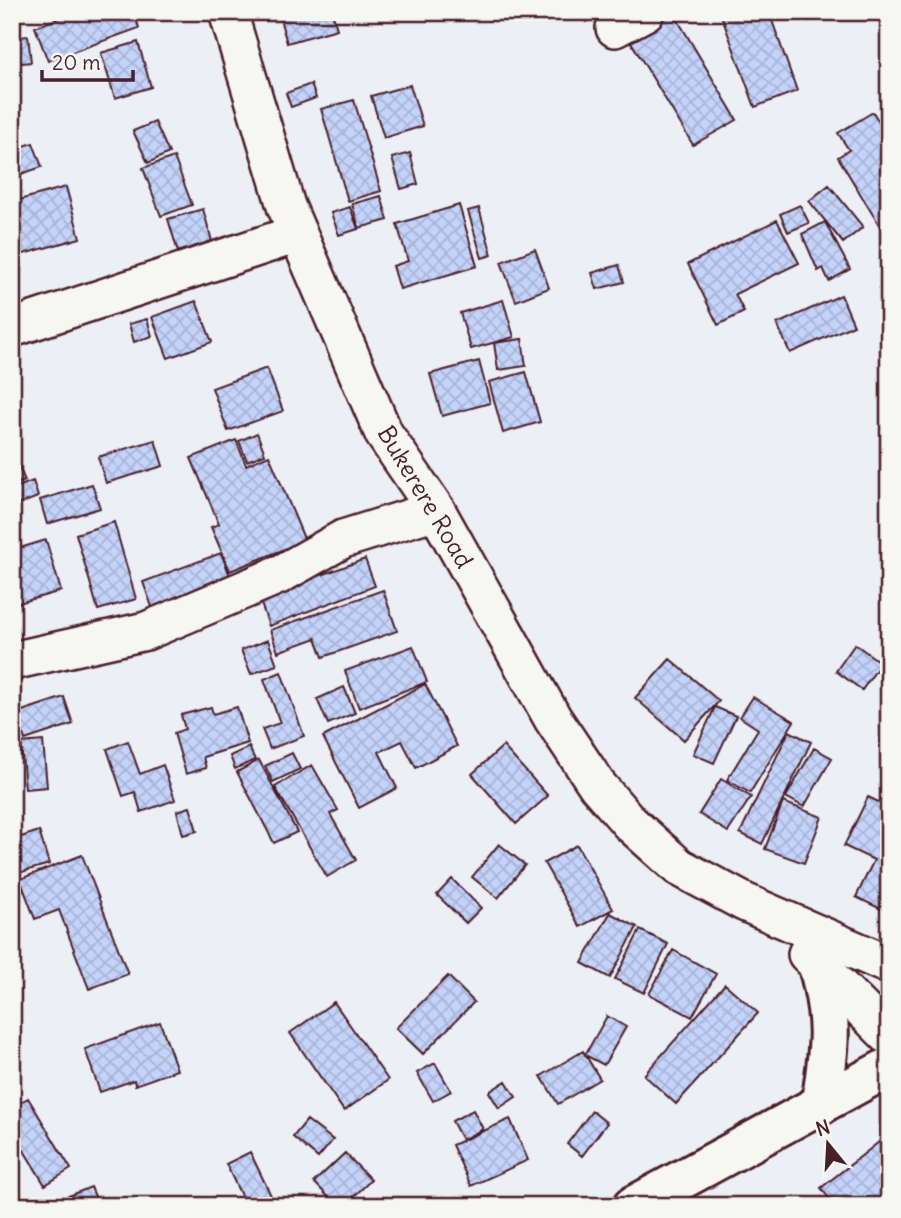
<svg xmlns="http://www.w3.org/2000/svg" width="901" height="1218" font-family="Delius,sans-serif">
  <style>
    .building { fill: url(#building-cross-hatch); stroke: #4a1f2b; stroke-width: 2 }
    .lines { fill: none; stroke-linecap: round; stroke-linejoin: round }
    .minor-casing { stroke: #4a1f2b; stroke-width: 42 }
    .major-casing { stroke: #4a1f2b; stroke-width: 44 }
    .minor { stroke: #f6f6f2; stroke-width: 37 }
    .major { stroke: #f6f6f2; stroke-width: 38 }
    .labels { text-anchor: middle; stroke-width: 6; stroke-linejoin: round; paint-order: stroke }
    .street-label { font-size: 24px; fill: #4a1f2b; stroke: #f6f6f2 }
  </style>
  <defs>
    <pattern id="building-cross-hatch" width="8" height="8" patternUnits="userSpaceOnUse" patternTransform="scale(1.75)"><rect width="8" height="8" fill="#c3d3f9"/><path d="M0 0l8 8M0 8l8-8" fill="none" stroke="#a9b5d6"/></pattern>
  </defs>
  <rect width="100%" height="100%" fill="#eceff3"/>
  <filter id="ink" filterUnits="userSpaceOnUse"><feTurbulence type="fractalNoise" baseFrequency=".0143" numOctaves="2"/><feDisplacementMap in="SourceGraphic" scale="14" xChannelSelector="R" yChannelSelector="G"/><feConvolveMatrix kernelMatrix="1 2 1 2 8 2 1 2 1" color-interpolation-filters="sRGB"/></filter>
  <g filter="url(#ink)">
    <!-- building -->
    <path class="building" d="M 76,12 L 134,12 L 139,28 L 48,61 L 35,27 Z
      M 278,12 L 332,12 L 337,29 L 287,43 Z
      M 580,12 L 602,12 L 586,22 Z
      M 670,12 L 673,12 L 737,120 L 693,145 L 628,37 Z
      M 720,12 L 769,12 L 797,91 L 755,107 Z
      M 28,36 L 31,62 L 12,64 L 12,38 Z
      M 138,42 L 151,87 L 115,98 L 101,53 Z
      M 311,84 L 316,98 L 291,107 L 286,93 Z
      M 410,85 L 423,126 L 384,138 L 371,96 Z
      M 354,100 L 381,191 L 348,201 L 321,109 Z
      M 873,112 L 889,139 L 889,231 L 884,233 L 838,157 L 849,150 L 838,133 Z
      M 155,122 L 169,153 L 148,163 L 133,131 Z
      M 33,143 L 42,167 L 12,177 L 12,150 Z
      M 410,153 L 418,184 L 401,189 L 392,158 Z
      M 174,157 L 192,205 L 161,216 L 143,168 Z
      M 829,185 L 863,227 L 843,243 L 809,201 Z
      M 66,187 L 80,238 L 13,257 L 12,202 Z
      M 381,196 L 388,220 L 359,228 L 352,204 Z
      M 459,205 L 477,266 L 400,289 L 393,266 L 408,261 L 397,224 Z
      M 800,205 L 809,223 L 788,232 L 780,214 Z
      M 350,207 L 358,229 L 339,235 L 331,213 Z
      M 479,208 L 492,255 L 482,258 L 468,211 Z
      M 203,209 L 212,241 L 178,252 L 168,219 Z
      M 777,220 L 799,263 L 735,294 L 744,312 L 718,325 L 688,264 Z
      M 825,222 L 850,269 L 829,281 L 823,268 L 818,271 L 802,234 Z
      M 535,249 L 549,288 L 516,301 L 501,262 Z
      M 619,265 L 624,282 L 597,289 L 592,273 Z
      M 841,295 L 854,325 L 790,353 L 777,324 Z
      M 503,300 L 514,337 L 471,349 L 460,313 Z
      M 196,301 L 212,342 L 168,358 L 152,317 Z
      M 147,319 L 152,336 L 134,342 L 129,324 Z
      M 522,339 L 526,366 L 498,370 L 494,343 Z
      M 479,361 L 490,403 L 442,416 L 430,374 Z
      M 267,368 L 283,411 L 228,431 L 212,388 Z
      M 526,372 L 540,422 L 503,433 L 489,382 Z
      M 257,433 L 265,454 L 247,461 L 239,441 Z
      M 155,440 L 163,466 L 106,483 L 98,457 Z
      M 236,440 L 246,465 L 269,455 L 305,541 L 230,571 L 211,527 L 219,524 L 191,458 Z
      M 12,449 L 25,481 L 12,485 Z
      M 33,481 L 38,497 L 12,507 L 12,489 Z
      M 92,484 L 100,508 L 47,524 L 40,500 Z
      M 114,522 L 136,599 L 98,610 L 76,534 Z
      M 14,526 L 20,548 L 46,540 L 61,591 L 12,605 Z
      M 221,553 L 234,586 L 155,615 L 143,582 Z
      M 365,559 L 375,586 L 269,626 L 259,598 Z
      M 383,590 L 397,631 L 323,657 L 316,638 L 278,652 L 270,630 Z
      M 268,640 L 277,665 L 251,674 L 241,650 Z
      M 855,644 L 881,663 L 862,690 L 836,671 Z
      M 413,646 L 427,682 L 359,708 L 345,671 Z
      M 670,659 L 719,701 L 684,740 L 635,698 Z
      M 281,672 L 304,736 L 270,749 L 262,729 L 280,723 L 264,679 Z
      M 425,684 L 457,746 L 416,768 L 402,741 L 379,752 L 397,788 L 359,808 L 323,737 Z
      M 344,687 L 355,713 L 328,724 L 317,699 Z
      M 64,697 L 73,724 L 25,740 L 16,713 Z
      M 753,697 L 794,721 L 750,793 L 727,780 L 758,729 L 740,717 Z
      M 211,707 L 213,714 L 237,707 L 248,743 L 203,757 L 206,768 L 186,774 L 174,733 L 185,729 L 181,715 Z
      M 715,707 L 736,716 L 714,763 L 693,754 Z
      M 789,731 L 811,742 L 762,844 L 740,833 Z
      M 43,741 L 47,787 L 25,789 L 21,743 Z
      M 128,741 L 140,774 L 163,765 L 175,800 L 141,812 L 135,792 L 123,796 L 107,749 Z
      M 503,746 L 548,796 L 516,824 L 472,774 Z
      M 249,747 L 255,760 L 235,769 L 230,756 Z
      M 814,748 L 832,758 L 804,807 L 786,797 Z
      M 292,753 L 300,769 L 273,782 L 265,766 Z
      M 259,760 L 297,832 L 274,843 L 237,772 Z
      M 312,765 L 338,810 L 330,814 L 356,860 L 327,877 L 275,787 Z
      M 721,779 L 751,797 L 728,832 L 699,814 Z
      M 868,797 L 889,807 L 889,913 L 856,897 L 874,860 L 844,846 Z
      M 783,802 L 822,817 L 804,863 L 765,849 Z
      M 190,807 L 197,831 L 183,835 L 177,811 Z
      M 39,831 L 49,864 L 12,875 L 12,840 Z
      M 499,844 L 525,865 L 498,898 L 472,877 Z
      M 577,845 L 613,909 L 580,927 L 544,863 Z
      M 82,855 L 128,974 L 89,989 L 59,910 L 35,919 L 20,879 Z
      M 452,879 L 481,908 L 466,923 L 437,895 Z
      M 610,913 L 637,927 L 610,978 L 582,963 Z
      M 640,930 L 668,944 L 644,993 L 615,979 Z
      M 673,950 L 716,974 L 692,1017 L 649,994 Z
      M 448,976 L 474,1002 L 423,1054 L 396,1028 Z
      M 725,984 L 758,1013 L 676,1104 L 644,1075 Z
      M 334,1002 L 388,1080 L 344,1111 L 290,1033 Z
      M 607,1016 L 626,1027 L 604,1065 L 585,1055 Z
      M 160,1022 L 177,1070 L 135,1085 L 134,1080 L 100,1092 L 85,1049 Z
      M 583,1051 L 600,1079 L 558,1104 L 541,1076 Z
      M 435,1063 L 451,1091 L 433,1101 L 417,1073 Z
      M 506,1081 L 516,1097 L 499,1108 L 489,1092 Z
      M 28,1098 L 71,1169 L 45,1185 L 12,1131 L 12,1107 Z
      M 473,1110 L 483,1129 L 462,1140 L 452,1121 Z
      M 592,1111 L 607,1123 L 582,1156 L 567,1144 Z
      M 510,1119 L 528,1160 L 471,1186 L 452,1145 Z
      M 307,1120 L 333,1140 L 318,1158 L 293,1137 Z
      M 889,1134 L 889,1206 L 835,1206 L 821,1188 Z
      M 250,1152 L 276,1206 L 246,1206 L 226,1164 Z
      M 345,1153 L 371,1180 L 344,1206 L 337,1206 L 314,1182 Z
      M 91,1187 L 99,1206 L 58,1206 L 56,1201 Z"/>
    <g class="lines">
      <!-- minor casing -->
      <g class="minor-casing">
        <path id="minor" d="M 228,12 L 286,206 L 384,434 L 436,510 L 553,719 L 597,785 L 630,823 L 679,867 L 744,902 L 889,965
          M 615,28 L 645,12
          M 12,328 L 297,234
          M 12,661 L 146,631 L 279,575 L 343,539 L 436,510
          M 807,954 L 889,1036"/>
      </g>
      <!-- major casing -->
      <g class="major-casing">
        <path id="major" d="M 817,962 C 834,1022 830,1044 821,1105
          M 633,1206 L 889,1067"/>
      </g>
      <!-- minor -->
      <use href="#minor" class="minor"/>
      <!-- major -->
      <use href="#major" class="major"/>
    </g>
  </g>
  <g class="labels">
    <!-- street labels -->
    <g class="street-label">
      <text transform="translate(425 497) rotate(59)" y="8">Bukerere Road</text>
    </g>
  </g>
  <!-- margin -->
  <rect width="901" height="1218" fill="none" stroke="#f6f6f2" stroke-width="42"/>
  <rect x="21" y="21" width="859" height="1176" fill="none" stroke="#4a1f2b" stroke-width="2.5" filter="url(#ink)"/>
  <!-- north arrow -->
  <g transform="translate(828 1144) rotate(342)" stroke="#f6f6f2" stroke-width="5" paint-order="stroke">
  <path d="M0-5L12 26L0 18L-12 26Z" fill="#4a1f2b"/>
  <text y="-10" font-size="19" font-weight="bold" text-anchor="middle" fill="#4a1f2b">N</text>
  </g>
  <!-- scale -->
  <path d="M42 70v10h91v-10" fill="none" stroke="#4a1f2b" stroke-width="3.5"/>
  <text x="52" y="70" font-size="21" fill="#4a1f2b" stroke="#f6f6f2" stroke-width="5" paint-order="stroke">20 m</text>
</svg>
